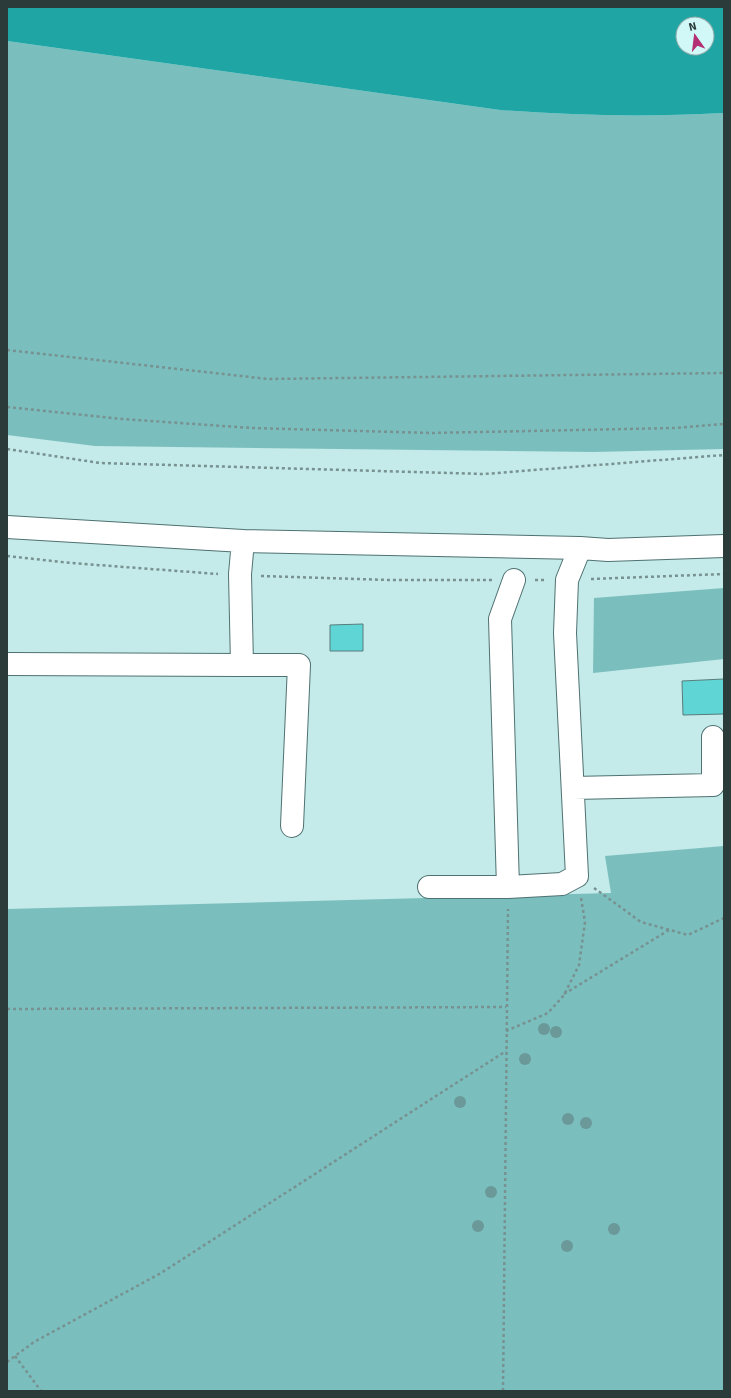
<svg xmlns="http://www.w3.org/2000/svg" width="731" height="1398" font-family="Signika,sans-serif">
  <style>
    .green { fill: #7abfbe }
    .water { fill: #20a5a5; fill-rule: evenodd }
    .building { fill: #5fd5d5; stroke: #597c7c }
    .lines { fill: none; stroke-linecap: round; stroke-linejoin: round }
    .minor-casing { stroke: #4f7171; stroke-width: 24 }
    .path { stroke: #779291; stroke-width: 2.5; stroke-dasharray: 3 3; stroke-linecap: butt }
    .minor { stroke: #fff; stroke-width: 22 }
    .tree { fill: #6b9898 }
  </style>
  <rect width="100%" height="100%" fill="#c4eae9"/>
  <!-- green -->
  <path class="green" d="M 7,41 L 500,110 C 575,116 649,117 724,113 L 724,449 L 593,452 L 95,446 L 7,435 Z
    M 724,588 L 724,659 L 593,673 L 594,598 Z
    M 724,846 L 724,1391 L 7,1391 L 7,909 L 611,893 L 605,856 Z"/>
  <!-- water -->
  <path class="water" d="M 7,7 L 724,7 L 724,113 C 649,117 575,116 500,110 L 7,41 ZM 683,24 L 707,24 L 707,48 L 683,48 Z"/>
  <!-- building -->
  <path class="building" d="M 363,624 L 363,651 L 330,651 L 330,625 Z
    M 724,679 L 724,714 L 683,715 L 682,681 Z"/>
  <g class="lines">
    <!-- minor casing -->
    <g class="minor-casing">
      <path id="minor" d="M 7,527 L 243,541 L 580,548 L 608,550 L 724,546
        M 514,580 L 500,619 L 508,887 L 562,884 L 577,876 L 565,633 L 567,580 L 580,548
        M 7,664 L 242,665 L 240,574 L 243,541
        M 242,665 L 299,665 L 292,826
        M 573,788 L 713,785 L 713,737
        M 429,887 L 508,887"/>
    </g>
    <!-- path -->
    <path class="path" d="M 7,350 L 268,379 L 724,373
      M 7,407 L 122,419 L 252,428 L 431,433 L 675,428 L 724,424
      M 7,449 L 100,463 L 484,474 L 724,455
      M 7,556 L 71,563 L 218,574
      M 261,576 L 390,580 L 492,580
      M 591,579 L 724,574
      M 535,580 L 546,580
      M 594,888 L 641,922 L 688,935 L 724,918
      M 564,994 L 669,930
      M 7,1009 L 506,1007
      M 506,1031 L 548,1013 L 564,995 L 579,965 L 585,922 L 581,898
      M 15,1356 L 41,1391
      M 7,1362 L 34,1342 L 161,1273 L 506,1051
      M 503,1391 L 508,909"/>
    <!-- minor -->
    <use href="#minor" class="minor"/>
  </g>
  <!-- trees -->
  <g class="tree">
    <circle cx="544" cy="1029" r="6"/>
    <circle cx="556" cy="1032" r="6"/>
    <circle cx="525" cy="1059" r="6"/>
    <circle cx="460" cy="1102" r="6"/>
    <circle cx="568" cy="1119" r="6"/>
    <circle cx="586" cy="1123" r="6"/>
    <circle cx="491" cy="1192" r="6"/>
    <circle cx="478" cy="1226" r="6"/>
    <circle cx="614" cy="1229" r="6"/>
    <circle cx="567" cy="1246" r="6"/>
  </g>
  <!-- border -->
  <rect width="731" height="1398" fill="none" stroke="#2b3b3a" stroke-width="16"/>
  <!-- north arrow -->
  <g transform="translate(695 36) rotate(346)"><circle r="19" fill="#d1f7f7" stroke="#8facab"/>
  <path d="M0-3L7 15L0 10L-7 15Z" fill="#b42e73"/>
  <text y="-6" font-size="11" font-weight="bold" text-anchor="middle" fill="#2b3b3a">N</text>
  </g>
</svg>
